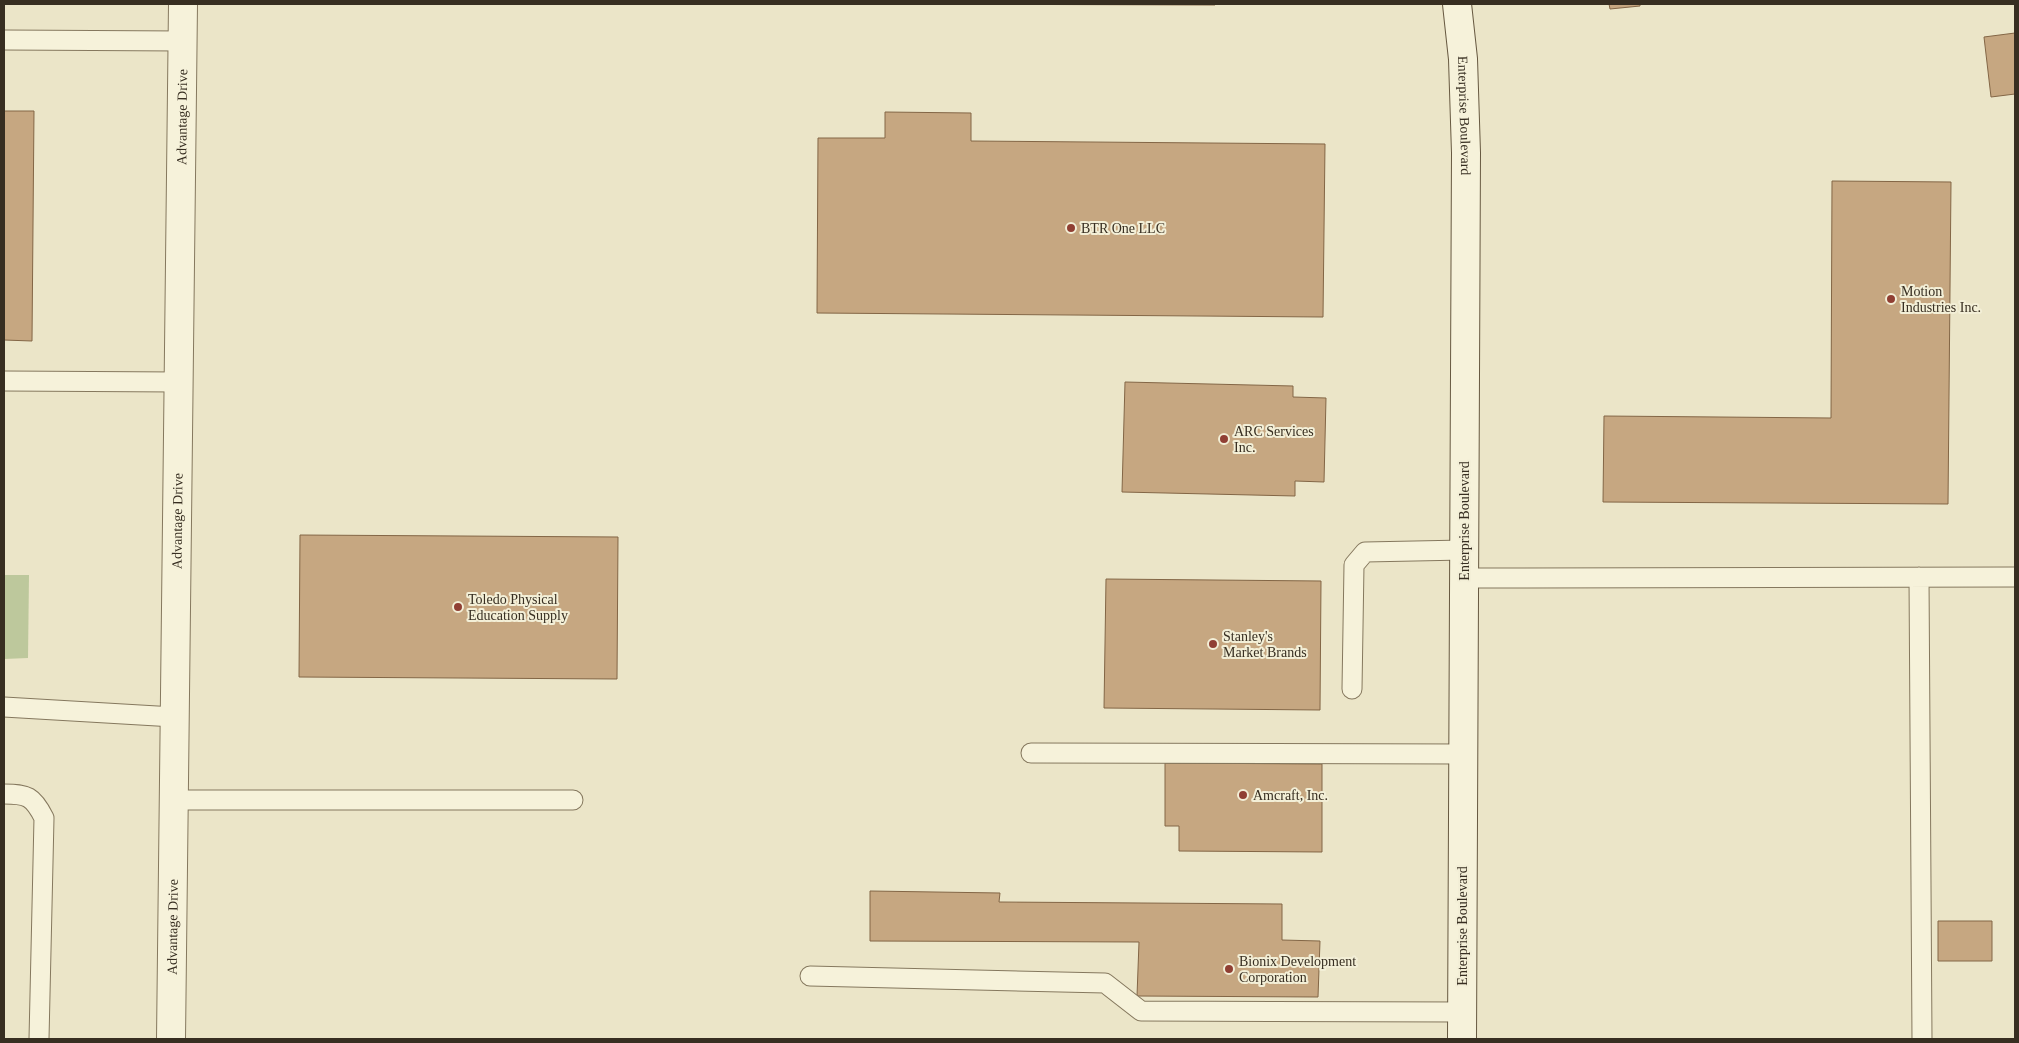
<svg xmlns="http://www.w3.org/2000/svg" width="2019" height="1043" font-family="'Times New Roman',serif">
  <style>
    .green { fill: #bdc89c }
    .building { fill: #c6a781; stroke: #836646 }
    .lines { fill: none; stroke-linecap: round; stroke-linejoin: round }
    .lane-casing { stroke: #85785e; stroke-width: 21 }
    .street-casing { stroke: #85785e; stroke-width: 30 }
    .secondary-casing { stroke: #675941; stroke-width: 30 }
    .lane { stroke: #f6f2da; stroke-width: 19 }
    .street { stroke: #f6f2da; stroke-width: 28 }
    .secondary { stroke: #f6f2da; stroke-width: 28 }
    .poi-dot { fill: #903f33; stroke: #f3efd7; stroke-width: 2 }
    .labels { text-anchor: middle; stroke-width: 4; stroke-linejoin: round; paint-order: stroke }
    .street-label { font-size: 14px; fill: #372e21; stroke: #f3efd7 }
    .poi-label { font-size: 14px; fill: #372e21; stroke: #f3efd7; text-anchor: start }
  </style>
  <rect width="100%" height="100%" fill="#ebe5c8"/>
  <!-- green -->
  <path class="green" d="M 4,575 L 29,575 L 28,658 L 4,659 Z"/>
  <!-- building -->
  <path class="building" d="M 886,4 L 1215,4 L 1215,5 Z
    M 1609,4 L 1640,4 L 1640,6 L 1610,9 Z
    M 2015,33 L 2015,94 L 1991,97 L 1984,37 Z
    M 4,111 L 34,111 L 32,341 L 4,340 Z
    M 885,112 L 971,113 L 971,141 L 1325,144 L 1323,317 L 817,313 L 818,138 L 885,138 Z
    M 1832,181 L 1951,182 L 1948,504 L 1603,502 L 1604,416 L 1831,418 Z
    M 1125,382 L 1293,386 L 1293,397 L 1326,398 L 1324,482 L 1295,481 L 1295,496 L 1122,492 Z
    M 300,535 L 618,537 L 617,679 L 299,677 Z
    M 1106,579 L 1321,581 L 1320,710 L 1104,708 Z
    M 1165,763 L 1322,764 L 1322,852 L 1179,851 L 1179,826 L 1165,826 Z
    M 870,891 L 1000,893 L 999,902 L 1282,904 L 1282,940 L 1320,941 L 1318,997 L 1137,996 L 1139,942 L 870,941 Z
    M 1938,921 L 1992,921 L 1992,961 L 1938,961 Z"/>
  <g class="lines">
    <!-- lane casing -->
    <g class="lane-casing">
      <path id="lane" d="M 4,40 L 182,41
        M 4,381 L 178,382
        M 1919,577 L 1922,1039
        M 1464,578 L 2015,577
        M 1352,689 L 1354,565 L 1365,552 L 1464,550
        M 4,707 L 174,717
        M 1031,753 L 1463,754
        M 4,794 C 27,794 33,796 44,818 L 39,1039
        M 174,800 L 573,800
        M 810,976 L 1105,983 L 1141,1011 L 1462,1012"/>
    </g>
    <!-- street casing -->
    <g class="street-casing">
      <g id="street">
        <path id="s1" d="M 171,1039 L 183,4"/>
      </g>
    </g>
    <!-- secondary casing -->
    <g class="secondary-casing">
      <g id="secondary">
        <path id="s2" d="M 1457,4 L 1463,59 L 1466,153 L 1462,1039"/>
      </g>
    </g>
    <!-- lane -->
    <use href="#lane" class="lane"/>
    <!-- street -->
    <use href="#street" class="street"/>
    <!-- secondary -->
    <use href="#secondary" class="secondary"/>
  </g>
  <!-- markers -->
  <g class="poi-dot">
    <circle cx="1071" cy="228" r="5"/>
    <circle cx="1891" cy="299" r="5"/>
    <circle cx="1224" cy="439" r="5"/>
    <circle cx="458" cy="607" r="5"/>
    <circle cx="1213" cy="644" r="5"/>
    <circle cx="1243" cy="795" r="5"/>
    <circle cx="1229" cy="969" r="5"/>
  </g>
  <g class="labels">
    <!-- street labels -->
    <g class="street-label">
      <text dy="5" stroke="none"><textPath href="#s2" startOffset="112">Enterprise Boulevard</textPath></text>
      <text dy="5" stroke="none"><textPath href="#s1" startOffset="922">Advantage Drive</textPath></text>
      <text dy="5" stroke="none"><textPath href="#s1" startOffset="518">Advantage Drive</textPath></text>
      <text transform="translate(1464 521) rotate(-90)" y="5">Enterprise Boulevard</text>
      <text dy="5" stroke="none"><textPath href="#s1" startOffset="112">Advantage Drive</textPath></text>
      <text transform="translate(1462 926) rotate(-90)" y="5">Enterprise Boulevard</text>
    </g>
    <!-- poi labels -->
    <g class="poi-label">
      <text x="1081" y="233">BTR One LLC</text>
      <text x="1901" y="296">Motion<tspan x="1901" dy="16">Industries Inc.</tspan></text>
      <text x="1234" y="436">ARC Services<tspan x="1234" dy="16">Inc.</tspan></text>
      <text x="468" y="604">Toledo Physical<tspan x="468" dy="16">Education Supply</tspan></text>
      <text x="1223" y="641">Stanley's<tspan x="1223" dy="16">Market Brands</tspan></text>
      <text x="1253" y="800">Amcraft, Inc.</text>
      <text x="1239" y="966">Bionix Development<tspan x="1239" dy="16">Corporation</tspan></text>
    </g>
  </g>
  <!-- border -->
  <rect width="2019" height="1043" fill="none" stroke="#372e21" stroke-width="10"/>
</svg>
